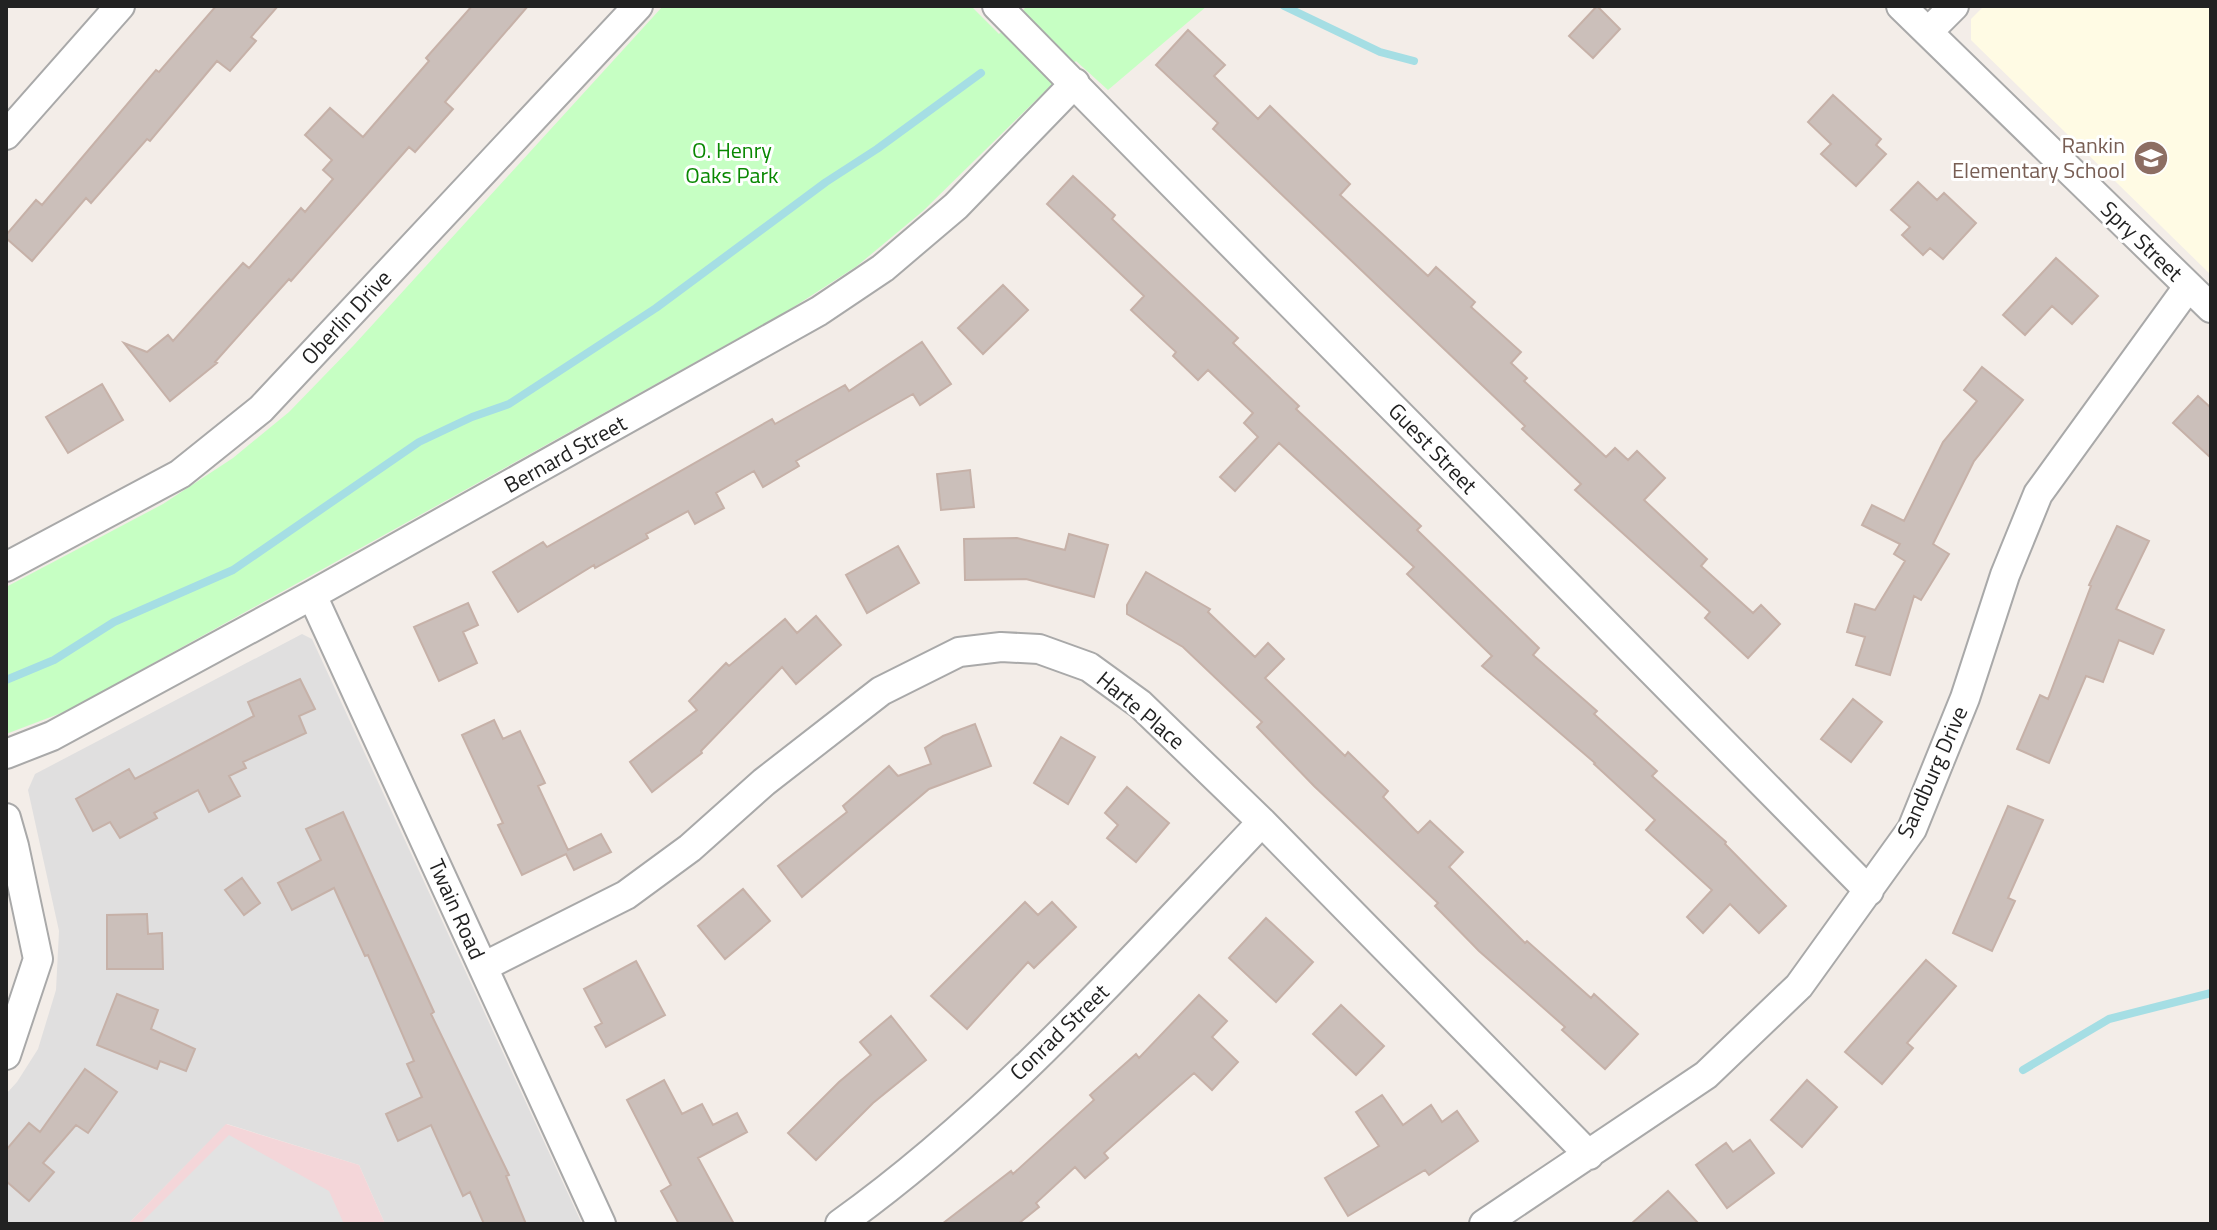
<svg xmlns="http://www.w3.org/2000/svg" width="2217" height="1230" font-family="'Titillium Web',sans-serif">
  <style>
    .residential { fill: #e0dfdf }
    .commercial { fill: #f4d6d9 }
    .education { fill: #fffbe4 }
    .park { fill: #c6ffc3 }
    .parking { fill: #e2e2e2 }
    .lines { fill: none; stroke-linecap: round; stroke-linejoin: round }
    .stream { stroke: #a5dee4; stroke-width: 8 }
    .building { fill: #cbbfba; stroke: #c6b1a8; stroke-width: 2 }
    .minor-casing { stroke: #a9a9a9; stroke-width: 32 }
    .minor { stroke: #fff; stroke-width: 28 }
    .labels { text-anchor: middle; stroke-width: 6; stroke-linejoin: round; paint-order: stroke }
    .education-label { font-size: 22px; fill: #785e54; stroke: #fff; text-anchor: end }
    .park-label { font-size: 22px; fill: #098802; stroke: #fff }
    .street-label { font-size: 22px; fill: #222; stroke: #fff }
  </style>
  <rect width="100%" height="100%" fill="#f3ede8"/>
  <!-- residential -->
  <path class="residential" d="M 302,634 L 312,639 L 582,1224 L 385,1224 L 359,1165 L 227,1124 L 128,1224 L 6,1224 L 6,1094 L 17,1082 L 38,1049 L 56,990 L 59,931 L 28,790 L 35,774 Z"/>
  <!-- commercial -->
  <path class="commercial" d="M 226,1124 L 359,1165 L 385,1224 L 128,1224 Z"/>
  <!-- education -->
  <path class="education" d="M 1984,6 L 2211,6 L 2211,275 L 1971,40 L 1971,19 Z"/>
  <!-- park -->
  <path class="park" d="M 663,6 L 971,6 L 999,34 L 1027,6 L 1207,6 L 1108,90 L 1076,61 L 923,211 L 857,266 L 789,310 L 69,710 L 6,734 L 6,587 L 163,504 L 233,458 L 289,412 L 354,345 Z"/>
  <!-- parking -->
  <path class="parking" d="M 229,1135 L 329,1191 L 344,1224 L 140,1224 Z"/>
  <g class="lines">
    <!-- stream -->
    <path class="stream" d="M 1284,6 L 1380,52 L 1414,61
      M 6,680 L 54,660 L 114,622 L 233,570 L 419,442 L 472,417 L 509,404 L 656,308 L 826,182 L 877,149 L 981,73
      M 2023,1070 L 2109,1019 L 2211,993"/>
  </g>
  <!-- building -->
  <path class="building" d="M 216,6 L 278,6 L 251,37 L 256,41 L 230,71 L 217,61 L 150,141 L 147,139 L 91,203 L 86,198 L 32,261 L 6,238 L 6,235 L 36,200 L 42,205 L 156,70 L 159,72 Z
    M 472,6 L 528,6 L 445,102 L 453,109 L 415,152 L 409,147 L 291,281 L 289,279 L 215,362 L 217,363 L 170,401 L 124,343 L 147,352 L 168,335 L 173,341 L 243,263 L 249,268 L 301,208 L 305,212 L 333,179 L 323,170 L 332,160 L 305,135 L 330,108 L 363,137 L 429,61 L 426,58 Z
    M 1597,6 L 1620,29 L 1593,58 L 1569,36 Z
    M 1188,30 L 1225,65 L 1214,76 L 1258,119 L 1270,106 L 1350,184 L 1340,195 L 1428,276 L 1436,267 L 1475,302 L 1471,307 L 1521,352 L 1511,363 L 1527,378 L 1524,381 L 1606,457 L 1615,448 L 1628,460 L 1637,451 L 1665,478 L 1644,500 L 1707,559 L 1701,566 L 1753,613 L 1761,605 L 1780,624 L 1748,658 L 1705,618 L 1710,612 L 1575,490 L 1581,484 L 1522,429 L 1525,426 L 1213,129 L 1218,123 L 1156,65 Z
    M 1833,95 L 1881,139 L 1876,145 L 1886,154 L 1856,186 L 1821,154 L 1831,144 L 1808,122 Z
    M 1073,176 L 1115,215 L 1112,219 L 1238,338 L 1233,343 L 1299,406 L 1296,409 L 1421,526 L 1417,530 L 1539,648 L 1533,655 L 1597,711 L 1594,714 L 1657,771 L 1652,776 L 1726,842 L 1725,844 L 1786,906 L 1759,933 L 1730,904 L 1703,933 L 1687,917 L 1712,890 L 1646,830 L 1655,820 L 1594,764 L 1595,763 L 1482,666 L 1492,656 L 1407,574 L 1414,567 L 1279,443 L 1235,491 L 1220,477 L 1258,437 L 1244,423 L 1253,413 L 1208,370 L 1198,380 L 1173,356 L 1176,352 L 1131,310 L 1144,296 L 1047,204 Z
    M 1918,182 L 1937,200 L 1944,193 L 1976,223 L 1943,259 L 1930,248 L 1923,255 L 1902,235 L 1910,227 L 1891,210 Z
    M 2056,258 L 2098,296 L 2072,324 L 2052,306 L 2025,335 L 2003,315 Z
    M 1003,285 L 1028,310 L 983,354 L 958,328 Z
    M 922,342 L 951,384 L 920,405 L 913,394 L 796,461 L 799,466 L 763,487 L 754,471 L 716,493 L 724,508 L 695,524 L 688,511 L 646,534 L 648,538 L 595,568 L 594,565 L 518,612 L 493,572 L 543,542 L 547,547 L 772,419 L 775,424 L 845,385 L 849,391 Z
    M 1982,367 L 2023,400 L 1974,461 L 1933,544 L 1949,554 L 1921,600 L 1914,596 L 1890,675 L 1856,665 L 1865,637 L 1847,632 L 1855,604 L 1875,610 L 1905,561 L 1894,554 L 1900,544 L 1862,525 L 1872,505 L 1904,521 L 1943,442 L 1977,401 L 1964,390 Z
    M 102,384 L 123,420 L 68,453 L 46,417 Z
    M 2198,396 L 2211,408 L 2211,458 L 2173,423 Z
    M 970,470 L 974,507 L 941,510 L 937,474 Z
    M 2117,526 L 2149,541 L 2116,609 L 2164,630 L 2153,654 L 2119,640 L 2103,682 L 2086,676 L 2049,763 L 2017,749 L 2040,695 L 2048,699 L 2091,586 L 2089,585 Z
    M 1069,534 L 1108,545 L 1094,597 L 1026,579 L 965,580 L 964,539 L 1017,538 L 1065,550 Z
    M 898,546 L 919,583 L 867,613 L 846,575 Z
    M 1146,572 L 1210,609 L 1208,612 L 1255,657 L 1268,643 L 1284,659 L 1265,678 L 1345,756 L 1348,752 L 1388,791 L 1383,797 L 1418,833 L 1430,821 L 1463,852 L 1449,867 L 1525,943 L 1527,941 L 1591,998 L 1594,994 L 1638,1034 L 1605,1069 L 1562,1030 L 1565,1027 L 1479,951 L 1435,906 L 1438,903 L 1314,786 L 1257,727 L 1262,722 L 1183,647 L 1127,614 L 1127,605 Z
    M 468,603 L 478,625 L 463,632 L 477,663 L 439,681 L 414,627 Z
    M 816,616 L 841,645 L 796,684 L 782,667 L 701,751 L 702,753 L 652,792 L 630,762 L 697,710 L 689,701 L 726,663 L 729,666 L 785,619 L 797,633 Z
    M 300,679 L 315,709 L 299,716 L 306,733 L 243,762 L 246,768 L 229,776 L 240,796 L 209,812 L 198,790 L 154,813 L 157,818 L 120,838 L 110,822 L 93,831 L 76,799 L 129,769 L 135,779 L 254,716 L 248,702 Z
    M 1853,699 L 1882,722 L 1851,762 L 1821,739 Z
    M 494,720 L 503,739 L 520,731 L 545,783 L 538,786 L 568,850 L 601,834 L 611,852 L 574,870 L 566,854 L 522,875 L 498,825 L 503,823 L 462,735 Z
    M 975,724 L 991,766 L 929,789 L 802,897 L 778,866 L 847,812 L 843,806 L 889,766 L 898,776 L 931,764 L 925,748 L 943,736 Z
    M 1061,737 L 1095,757 L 1068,804 L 1034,783 Z
    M 1127,787 L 1169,823 L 1136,862 L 1107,838 L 1118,825 L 1105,813 Z
    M 2008,806 L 2043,820 L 2008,898 L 2015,901 L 1992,951 L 1953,933 Z
    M 343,812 L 434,1012 L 431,1014 L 509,1175 L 506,1176 L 526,1224 L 484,1224 L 470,1192 L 463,1196 L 431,1125 L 398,1141 L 386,1114 L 422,1097 L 407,1064 L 414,1061 L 368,955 L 365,956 L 334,888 L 292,910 L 278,883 L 321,860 L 306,829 Z
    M 242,878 L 260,903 L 244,915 L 225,890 Z
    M 743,889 L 770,921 L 725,959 L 698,926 Z
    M 1025,902 L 1038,915 L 1052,902 L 1076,927 L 1034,968 L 1028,962 L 967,1029 L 931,996 Z
    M 147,914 L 148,934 L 162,933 L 163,969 L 107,969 L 107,915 Z
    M 1266,918 L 1313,962 L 1276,1002 L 1229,958 Z
    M 1926,960 L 1956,986 L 1907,1043 L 1913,1048 L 1882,1084 L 1845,1052 Z
    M 636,961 L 665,1015 L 606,1047 L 595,1027 L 602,1023 L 584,989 Z
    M 117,994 L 158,1010 L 151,1029 L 195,1049 L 186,1071 L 160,1061 L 157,1069 L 97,1045 Z
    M 1199,995 L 1227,1021 L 1212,1037 L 1238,1062 L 1212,1090 L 1194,1073 L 1104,1153 L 1108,1158 L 1085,1178 L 1075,1167 L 1036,1203 L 1039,1207 L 1018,1224 L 942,1224 L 1011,1171 L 1013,1174 L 1094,1100 L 1090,1095 L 1136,1054 L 1139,1058 Z
    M 1341,1005 L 1384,1046 L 1356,1075 L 1313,1034 Z
    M 891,1016 L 926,1060 L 873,1103 L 816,1160 L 788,1133 L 839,1082 L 871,1055 L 860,1042 Z
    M 85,1069 L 117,1092 L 88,1133 L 76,1125 L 43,1163 L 54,1172 L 29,1201 L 6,1181 L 6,1150 L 29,1123 L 40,1132 Z
    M 664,1080 L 682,1114 L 702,1104 L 713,1125 L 737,1113 L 747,1132 L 698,1158 L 734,1224 L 679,1224 L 661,1191 L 671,1185 L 627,1100 Z
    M 1807,1080 L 1837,1107 L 1802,1147 L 1771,1120 Z
    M 1382,1095 L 1403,1125 L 1431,1105 L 1442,1122 L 1457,1111 L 1478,1141 L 1429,1175 L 1425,1170 L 1348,1216 L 1325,1178 L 1379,1146 L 1356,1112 Z
    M 1750,1140 L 1774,1173 L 1727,1208 L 1696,1165 L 1726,1143 L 1733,1152 Z
    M 1668,1191 L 1699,1224 L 1631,1224 Z"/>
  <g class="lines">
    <!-- minor casing -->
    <g class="minor-casing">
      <path id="minor" d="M 997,6 L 1869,891
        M 1901,6 L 2211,308
        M 1928,32 L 1954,6
        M 6,135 L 120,6
        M 6,567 L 180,474 L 261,409 L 638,6
        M 312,595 L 601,1224
        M 6,754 L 52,736 L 312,595 L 819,311 L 883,268 L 956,206 L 1075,83
        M 6,818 L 14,846 L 38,959 L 6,1055
        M 483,967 L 626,895 L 690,848 L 764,782 L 881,691 L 959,652 L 1001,647 L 1039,649 L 1089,667 L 1140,704 L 1262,822 L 1589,1155
        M 840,1224 C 998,1111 1129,962 1262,822
        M 1484,1224 L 1706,1075 L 1799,986 L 1912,829 L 1965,698 L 2005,575 L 2038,494 L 2188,287"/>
    </g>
    <!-- minor -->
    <use href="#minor" class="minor"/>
  </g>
  <!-- icons -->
  <defs>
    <g id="school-disc" transform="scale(1.8)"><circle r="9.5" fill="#8d6e63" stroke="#fff"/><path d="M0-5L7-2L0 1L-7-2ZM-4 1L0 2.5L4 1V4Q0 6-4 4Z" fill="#fff"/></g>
  </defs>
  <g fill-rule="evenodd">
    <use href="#school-disc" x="2151" y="158"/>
  </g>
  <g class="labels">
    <!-- education labels -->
    <g class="education-label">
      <text x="2125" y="153">Rankin<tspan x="2125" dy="25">Elementary School</tspan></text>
    </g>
    <!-- park labels -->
    <g class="park-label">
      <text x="732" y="158">O. Henry<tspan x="732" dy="25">Oaks Park</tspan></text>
    </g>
    <!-- street labels -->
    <g class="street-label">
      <text transform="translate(2142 241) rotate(44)" y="8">Spry Street</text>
      <text transform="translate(346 317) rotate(-47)" y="8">Oberlin Drive</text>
      <text transform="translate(1433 448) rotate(46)" y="8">Guest Street</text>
      <text transform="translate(565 454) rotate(-29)" y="8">Bernard Street</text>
      <text transform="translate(1141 710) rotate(40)" y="8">Harte Place</text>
      <text transform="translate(1932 772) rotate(-66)" y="8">Sandburg Drive</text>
      <text transform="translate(457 909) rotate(66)" y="8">Twain Road</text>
      <text transform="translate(1059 1032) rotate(-44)" y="8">Conrad Street</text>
    </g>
  </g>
  <!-- border -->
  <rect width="2217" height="1230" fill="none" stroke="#222222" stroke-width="16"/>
</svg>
